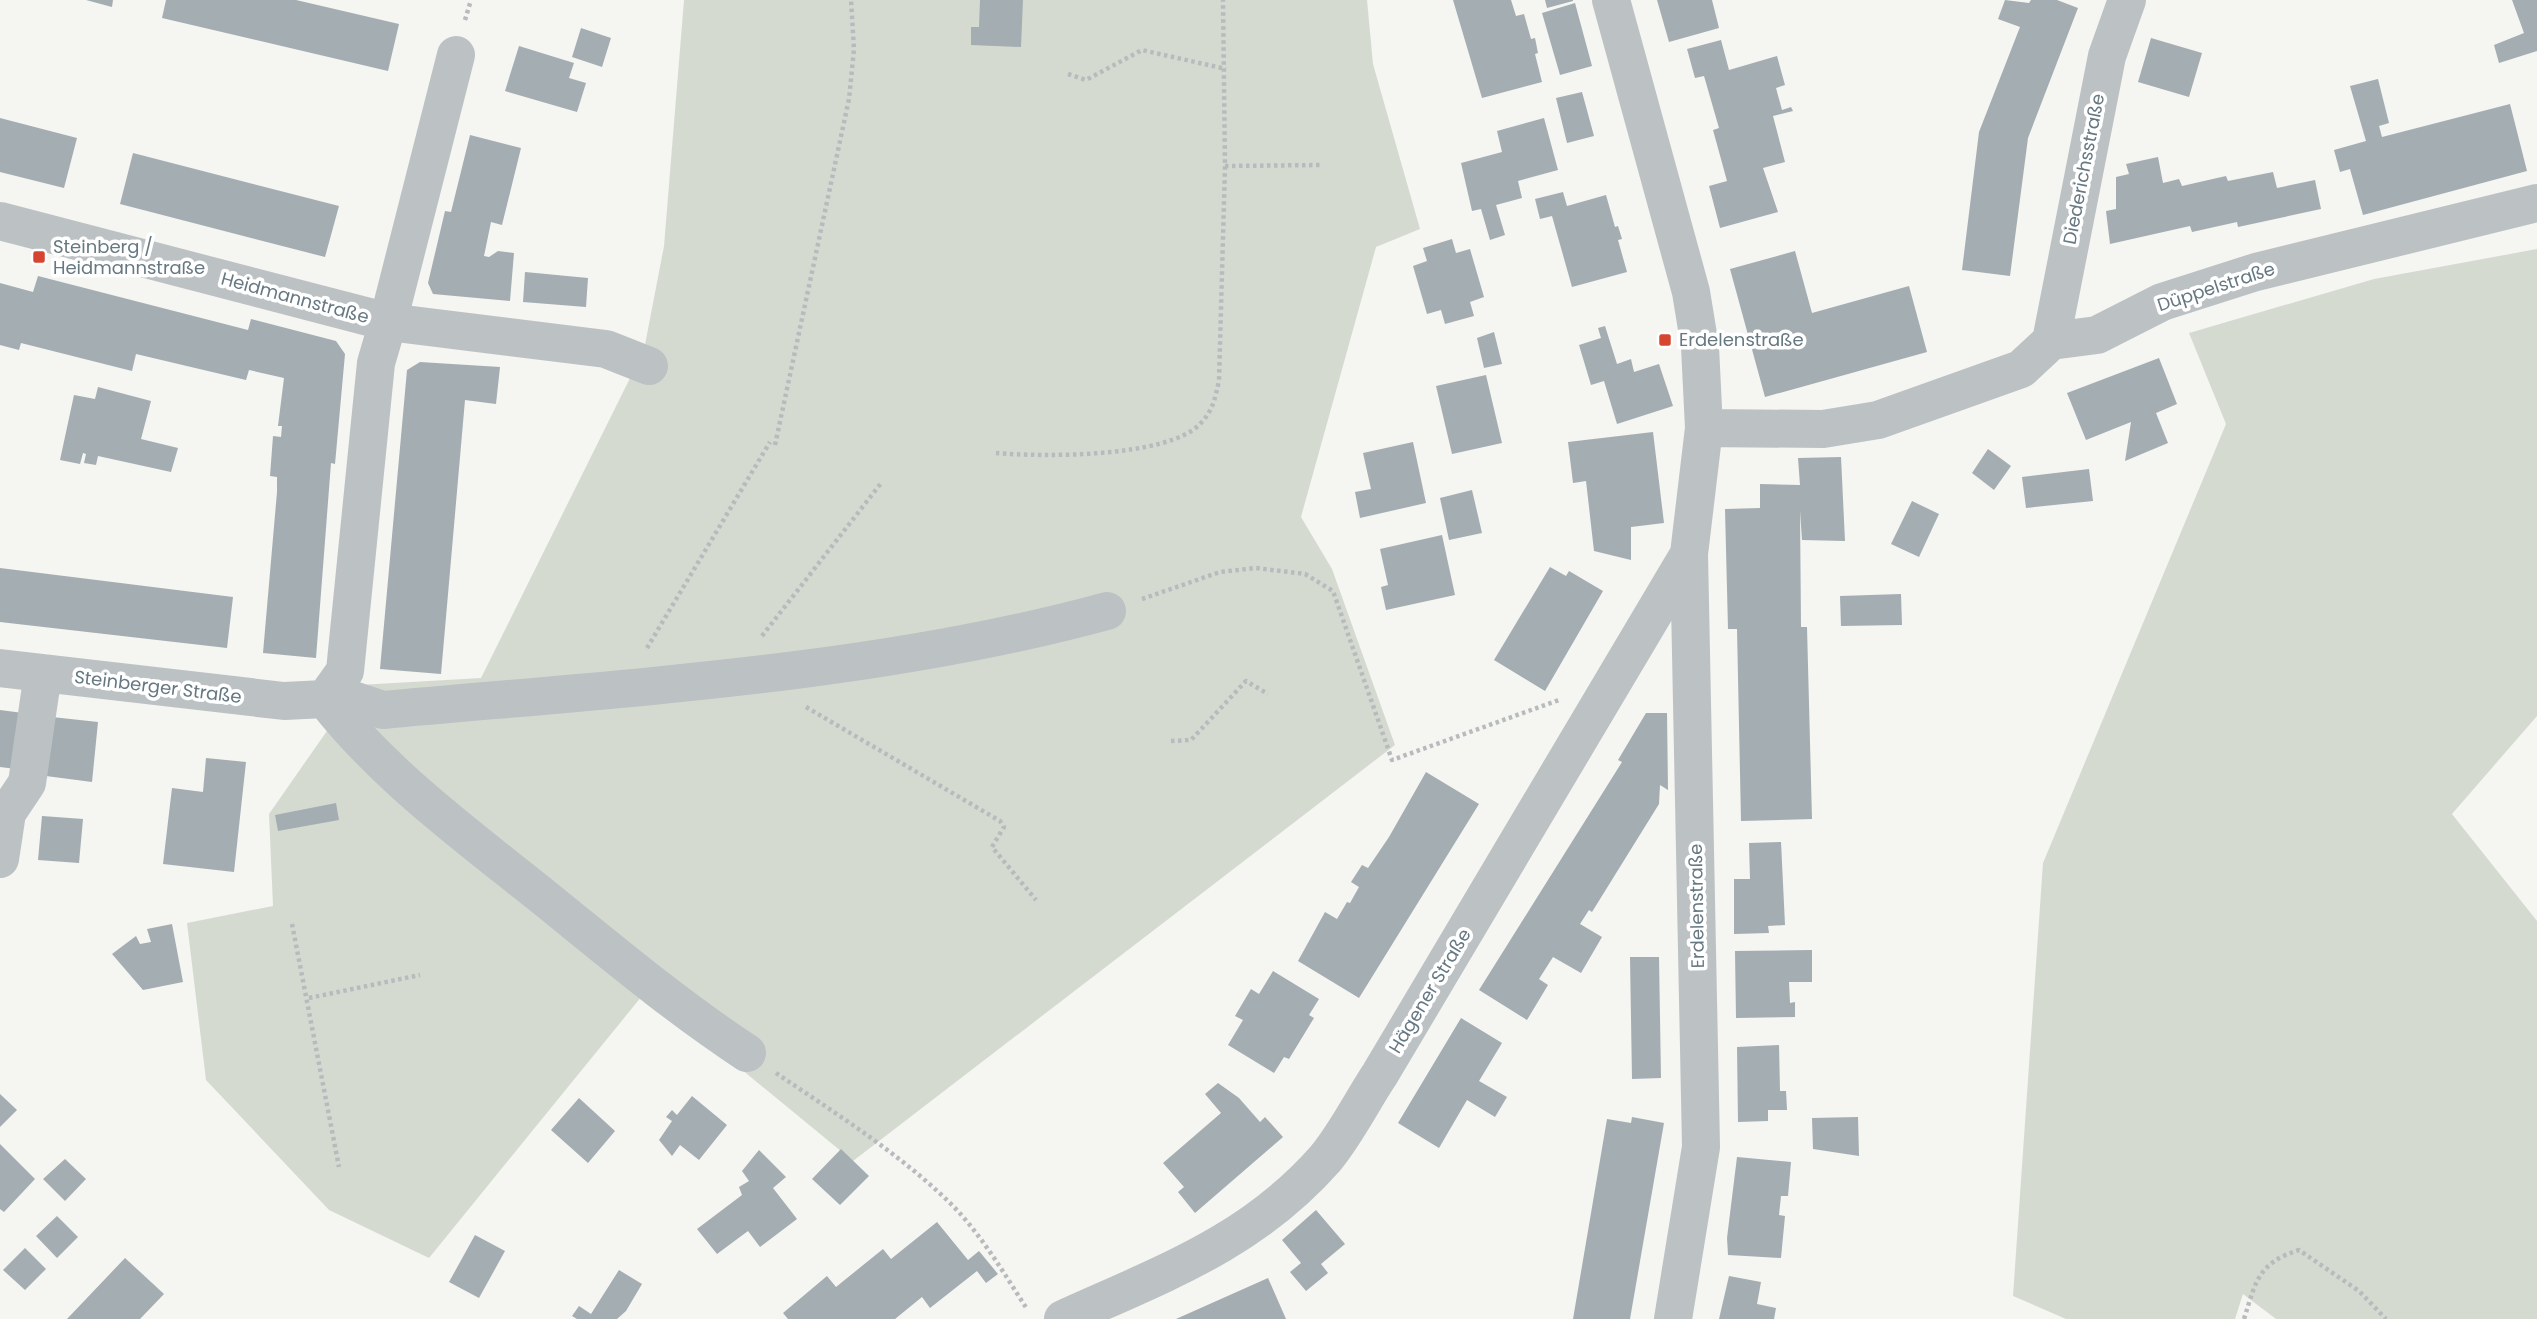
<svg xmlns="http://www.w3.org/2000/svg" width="2537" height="1319" font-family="Poppins,sans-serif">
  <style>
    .green { fill: #d5dad1 }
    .building { fill: #a4adb1 }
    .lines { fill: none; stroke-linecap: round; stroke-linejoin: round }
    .path { stroke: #b8bbbd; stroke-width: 4.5; stroke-dasharray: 3.5 3.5; stroke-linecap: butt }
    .minor { stroke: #bcc1c3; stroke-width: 38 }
    .poi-dot { fill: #d74430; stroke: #fff; stroke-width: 2.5 }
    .labels { text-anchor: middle; stroke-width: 7; stroke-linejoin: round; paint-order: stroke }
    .street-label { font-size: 18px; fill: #667881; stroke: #fff }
    .poi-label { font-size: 18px; fill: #667881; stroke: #fff; text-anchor: start }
  </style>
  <rect width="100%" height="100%" fill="#f5f5f2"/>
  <!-- green -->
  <path class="green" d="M 684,0 L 1367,0 L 1373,64 L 1420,229 L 1376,247 L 1301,517 L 1332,569 L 1395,745 L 853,1161 L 646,991 L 429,1258 L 329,1210 L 206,1080 L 187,923 L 273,906 L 269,814 L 359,685 L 481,678 L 644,350 L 664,246 Z
    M 2537,249 L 2537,716 L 2452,814 L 2537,921 L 2537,1319 L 2276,1319 L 2243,1294 L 2235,1319 L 2066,1319 L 2013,1296 L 2043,863 L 2226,424 L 2189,333 L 2374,279 Z"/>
  <!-- building -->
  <path class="building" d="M 86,0 L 113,0 L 112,7 Z
    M 166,0 L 296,0 L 399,24 L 388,71 L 162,18 Z
    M 980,0 L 1023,0 L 1021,47 L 971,45 L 971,27 L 979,27 Z
    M 1453,0 L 1511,0 L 1516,16 L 1524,14 L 1531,39 L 1535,38 L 1538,53 L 1535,54 L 1542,82 L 1482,98 Z
    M 1545,0 L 1573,0 L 1573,1 L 1547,8 Z
    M 1657,0 L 1712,0 L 1719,28 L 1669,42 Z
    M 2005,0 L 2029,3 L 2031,0 L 2057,0 L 2078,8 L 2028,138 L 2010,276 L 1962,270 L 1979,132 L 2020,27 L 1998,19 Z
    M 2512,0 L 2537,0 L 2537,51 L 2499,63 L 2494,45 L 2524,33 Z
    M 1575,3 L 1592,66 L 1560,75 L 1542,13 Z
    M 581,28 L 611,38 L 602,67 L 572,57 Z
    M 2151,38 L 2202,53 L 2189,97 L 2138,82 Z
    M 1721,40 L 1729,70 L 1777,56 L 1785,85 L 1776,88 L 1782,110 L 1791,107 L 1793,111 L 1773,116 L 1785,162 L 1763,168 L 1778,212 L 1720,228 L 1709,186 L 1727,181 L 1713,130 L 1719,128 L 1704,76 L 1695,78 L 1687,49 Z
    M 519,46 L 574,63 L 569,78 L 586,83 L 577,112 L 505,91 Z
    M 2378,79 L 2389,123 L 2379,126 L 2382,137 L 2510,104 L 2527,171 L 2363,215 L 2350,169 L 2340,172 L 2334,150 L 2366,141 L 2350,86 Z
    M 1582,92 L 1594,136 L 1567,143 L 1556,98 Z
    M 0,118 L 77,138 L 64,188 L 0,172 Z
    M 1544,118 L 1558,170 L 1518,181 L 1522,198 L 1496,205 L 1505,235 L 1490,240 L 1481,209 L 1472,211 L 1461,163 L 1502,152 L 1497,131 Z
    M 470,135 L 521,148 L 502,225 L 491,222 L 484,256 L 489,257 L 498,251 L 514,253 L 510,301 L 433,294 L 428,283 L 445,211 L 451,212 Z
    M 133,153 L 339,206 L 325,257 L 120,204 Z
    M 2158,157 L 2163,183 L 2179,179 L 2182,186 L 2226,176 L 2228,181 L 2273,172 L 2277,188 L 2315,180 L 2321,209 L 2238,227 L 2237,222 L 2192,232 L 2190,226 L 2110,244 L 2106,211 L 2116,209 L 2116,177 L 2129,174 L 2126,164 Z
    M 1563,192 L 1567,206 L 1606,195 L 1615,227 L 1618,226 L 1622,239 L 1618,240 L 1627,272 L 1572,287 L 1552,216 L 1540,219 L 1535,199 Z
    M 1452,239 L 1456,253 L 1470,249 L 1484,297 L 1470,302 L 1474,316 L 1445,324 L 1441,310 L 1427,314 L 1413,266 L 1427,261 L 1423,248 Z
    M 1795,251 L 1812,313 L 1909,286 L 1927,352 L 1765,397 L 1730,269 Z
    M 525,272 L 588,278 L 586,307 L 523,302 Z
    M 38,276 L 248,330 L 251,319 L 336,341 L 345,354 L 335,464 L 331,463 L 316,658 L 263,653 L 277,492 L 277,477 L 270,476 L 273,436 L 281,437 L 282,426 L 278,426 L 284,378 L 249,370 L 246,380 L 136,354 L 132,371 L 21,343 L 19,350 L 0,345 L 0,283 L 33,292 Z
    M 1605,326 L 1617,364 L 1631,359 L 1634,372 L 1659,364 L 1673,406 L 1617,424 L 1604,381 L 1591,385 L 1579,345 L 1601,338 L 1598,328 Z
    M 1494,332 L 1502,364 L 1484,368 L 1477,338 Z
    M 2159,358 L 2177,404 L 2156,413 L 2168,443 L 2125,461 L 2131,422 L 2086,440 L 2067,393 Z
    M 420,362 L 500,367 L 496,404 L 465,400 L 441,674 L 380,669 L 407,370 Z
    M 1486,375 L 1502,443 L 1452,454 L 1436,386 Z
    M 98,387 L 151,401 L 141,439 L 178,448 L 171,472 L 98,456 L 96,465 L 84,463 L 86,454 L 83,453 L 80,464 L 60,460 L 74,395 L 95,399 Z
    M 1653,432 L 1664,523 L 1631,527 L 1631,560 L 1594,551 L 1586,481 L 1573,483 L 1568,442 Z
    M 1413,442 L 1426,503 L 1360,518 L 1355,492 L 1371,489 L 1363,453 Z
    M 1988,449 L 2011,466 L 1994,490 L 1972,473 Z
    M 1841,457 L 1845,541 L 1802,540 L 1800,511 L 1801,627 L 1807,627 L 1812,819 L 1741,821 L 1737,629 L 1728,629 L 1725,509 L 1760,508 L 1760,484 L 1800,485 L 1798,458 Z
    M 2089,469 L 2093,501 L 2026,508 L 2022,477 Z
    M 1472,490 L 1482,533 L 1449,540 L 1440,498 Z
    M 1912,501 L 1939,514 L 1919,557 L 1891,544 Z
    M 1442,535 L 1455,595 L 1386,610 L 1381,587 L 1388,585 L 1380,549 Z
    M 1550,567 L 1566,576 L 1569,571 L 1603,591 L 1545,691 L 1494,660 Z
    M 0,568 L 233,597 L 227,648 L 0,622 Z
    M 1901,594 L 1902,625 L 1841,626 L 1840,596 Z
    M 0,710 L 23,713 L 16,769 L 0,767 Z
    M 1646,713 L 1667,713 L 1668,790 L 1660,785 L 1659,804 L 1592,912 L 1589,910 L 1580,924 L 1602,937 L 1581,973 L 1553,957 L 1539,979 L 1548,985 L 1527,1020 L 1479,990 L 1622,762 L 1618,760 Z
    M 52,717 L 98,722 L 92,782 L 46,776 Z
    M 206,758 L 246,762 L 234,872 L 163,864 L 172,788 L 203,792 Z
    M 1426,772 L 1479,804 L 1359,998 L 1298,961 L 1325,912 L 1337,919 L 1347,902 L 1350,903 L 1359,887 L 1351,882 L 1362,865 L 1368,868 L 1389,837 Z
    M 336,803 L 339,820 L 278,831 L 275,815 Z
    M 42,816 L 83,819 L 79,863 L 38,860 Z
    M 1781,842 L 1785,925 L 1768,926 L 1769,933 L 1734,934 L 1734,879 L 1750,879 L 1749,843 Z
    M 172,924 L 183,982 L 143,990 L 112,954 L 136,936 L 140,944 L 151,942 L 147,929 Z
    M 1812,950 L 1812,982 L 1789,982 L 1790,1003 L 1795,1002 L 1795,1017 L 1736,1018 L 1735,951 Z
    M 1630,957 L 1659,957 L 1661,1078 L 1632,1079 Z
    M 1273,971 L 1319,999 L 1309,1015 L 1314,1018 L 1289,1059 L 1284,1057 L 1274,1073 L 1228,1045 L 1243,1020 L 1235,1016 L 1251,989 L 1259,994 Z
    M 1461,1018 L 1502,1043 L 1479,1081 L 1507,1097 L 1495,1117 L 1467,1100 L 1439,1148 L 1398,1123 Z
    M 1779,1045 L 1780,1091 L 1786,1091 L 1787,1110 L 1768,1110 L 1768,1121 L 1738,1122 L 1737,1047 Z
    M 1218,1083 L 1239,1098 L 1260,1122 L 1265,1117 L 1283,1137 L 1195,1213 L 1178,1192 L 1184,1187 L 1163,1163 L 1221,1113 L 1205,1094 Z
    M 0,1094 L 17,1110 L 0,1127 Z
    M 692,1096 L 727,1125 L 699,1160 L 680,1145 L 672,1156 L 659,1140 L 672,1121 L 666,1117 L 672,1110 L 677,1115 Z
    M 579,1098 L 615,1131 L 588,1163 L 551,1130 Z
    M 1632,1117 L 1664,1123 L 1630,1319 L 1573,1319 L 1607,1119 L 1631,1123 Z
    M 1858,1117 L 1859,1156 L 1813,1149 L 1812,1118 Z
    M 0,1144 L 35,1179 L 4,1212 L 0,1209 Z
    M 841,1149 L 869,1176 L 840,1205 L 812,1179 Z
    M 759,1150 L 786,1177 L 773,1188 L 797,1219 L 760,1247 L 748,1231 L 717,1254 L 697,1229 L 742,1195 L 739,1187 L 749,1181 L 742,1171 Z
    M 1737,1157 L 1791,1162 L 1788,1196 L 1781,1196 L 1779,1215 L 1785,1216 L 1781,1258 L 1728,1255 L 1727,1238 Z
    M 65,1159 L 86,1179 L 65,1201 L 43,1179 Z
    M 1316,1210 L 1345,1244 L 1321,1264 L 1328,1273 L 1306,1291 L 1290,1272 L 1301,1263 L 1282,1240 Z
    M 57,1216 L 78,1237 L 57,1258 L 36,1236 Z
    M 937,1222 L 968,1260 L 979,1251 L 998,1274 L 986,1283 L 977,1271 L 930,1308 L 922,1297 L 895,1319 L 788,1319 L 783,1313 L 827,1276 L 836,1287 L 883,1249 L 891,1259 Z
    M 475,1235 L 505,1251 L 479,1298 L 449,1282 Z
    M 25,1248 L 46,1269 L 25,1290 L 3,1270 Z
    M 125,1258 L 164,1294 L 140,1319 L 67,1319 Z
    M 619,1270 L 642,1284 L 626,1311 L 617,1319 L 577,1319 L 572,1316 L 579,1306 L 591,1314 Z
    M 1729,1276 L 1761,1282 L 1757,1304 L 1776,1308 L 1774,1319 L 1719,1319 Z
    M 1268,1278 L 1286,1319 L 1176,1319 Z"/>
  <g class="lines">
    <!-- path -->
    <path class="path" d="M 465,20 L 471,0
      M 1068,74 L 1086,80 L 1142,50 L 1226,69
      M 1225,166 L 1322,165
      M 775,445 L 849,99 L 854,49 L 851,0
      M 996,453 C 1042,457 1167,458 1200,424 C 1213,411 1215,398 1219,381 L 1225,166 L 1223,0
      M 1142,599 L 1220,572 L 1256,568 L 1305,574 L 1333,591 L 1392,760 L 1559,700
      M 762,636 L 882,482
      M 647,648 L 770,442
      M 806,707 L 1000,821 L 1004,827 L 992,847 L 1036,900
      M 1171,741 L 1191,740 L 1246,681 L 1268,694
      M 292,924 L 339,1167
      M 309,998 L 420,975
      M 776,1073 C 835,1113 897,1152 948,1201 C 980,1232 1003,1272 1027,1309
      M 2244,1319 C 2256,1281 2258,1263 2299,1250 L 2359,1291 L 2386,1319"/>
    <!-- minor -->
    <path class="minor" d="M 1611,0 L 1691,292 L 1700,347 L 1704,428 L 1689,554 L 1701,1147 L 1673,1319
      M 456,55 L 388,322 L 606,349 L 649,366
      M 0,221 L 388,322 L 376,363 L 345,671 L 325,699 L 284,701 L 0,668
      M 2051,341 L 2107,56 L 2127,0
      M 1704,428 L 1823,429 L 1878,420 L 2021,369 L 2051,341 L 2097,335 L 2162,302 L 2256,272 L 2537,203
      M 332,693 L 383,710 C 622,688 876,674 1107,611
      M 325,699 C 384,775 466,835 541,895 C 608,949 674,1005 747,1053
      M 0,859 L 7,813 L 27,783 L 43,673
      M 1063,1319 C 1162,1274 1251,1243 1325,1159 C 1346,1134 1362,1101 1380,1074 L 1689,554"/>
  </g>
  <!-- markers -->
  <g class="poi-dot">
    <rect x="32" y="250" width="14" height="14" rx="3.5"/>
    <rect x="1658" y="333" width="14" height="14" rx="3.5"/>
  </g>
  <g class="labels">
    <!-- street labels -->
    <g class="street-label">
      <text transform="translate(2084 169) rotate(-79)" y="6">Diederichsstraße</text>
      <text transform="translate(2216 287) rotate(-18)" y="6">Düppelstraße</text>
      <text transform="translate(295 298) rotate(15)" y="6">Heidmannstraße</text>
      <text transform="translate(158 687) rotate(7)" y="6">Steinberger Straße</text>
      <text transform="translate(1697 906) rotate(-91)" y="6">Erdelenstraße</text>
      <text transform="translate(1430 991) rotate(-59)" y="6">Hägener Straße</text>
    </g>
    <!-- poi labels -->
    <g class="poi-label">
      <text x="53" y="253">Steinberg /<tspan x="53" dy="21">Heidmannstraße</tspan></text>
      <text x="1679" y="346">Erdelenstraße</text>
    </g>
  </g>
</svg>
